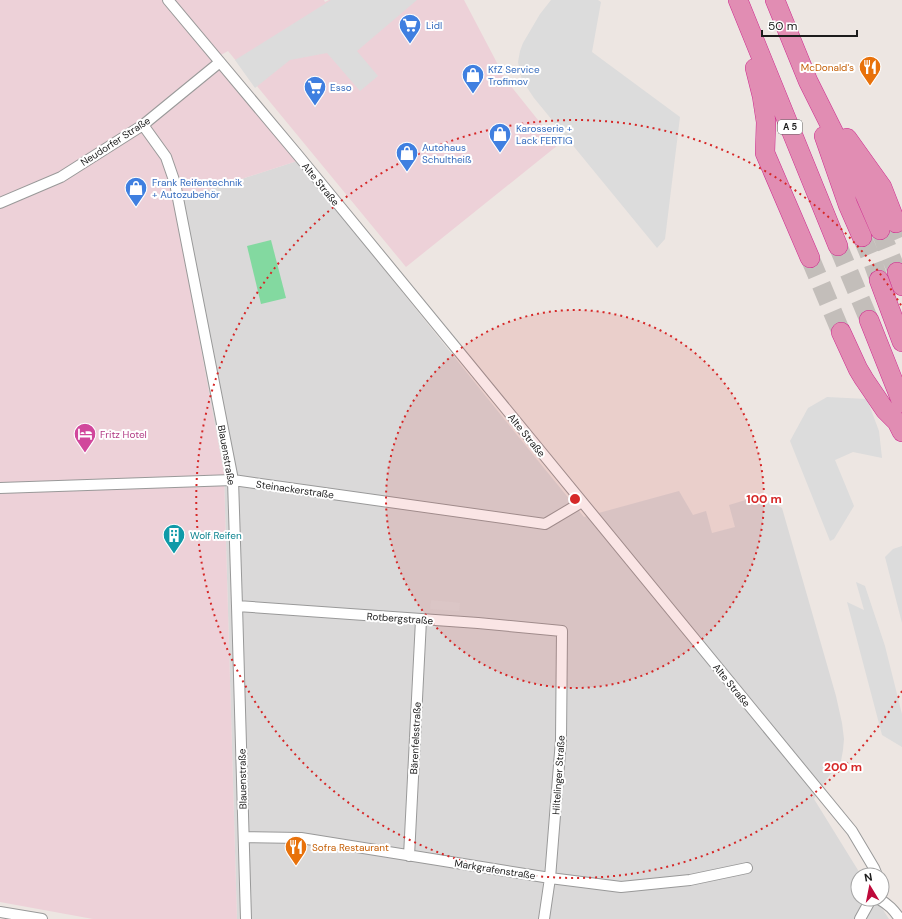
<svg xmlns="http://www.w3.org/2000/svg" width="902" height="919" font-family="'DM Sans',sans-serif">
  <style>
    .residential { fill: #dad9d9 }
    .commercial { fill: #edd1d8 }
    .pitch { fill: #83d9a0 }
    .parking { fill: #dcdcdc }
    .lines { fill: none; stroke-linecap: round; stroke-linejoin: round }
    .highway-tunnel { stroke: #c3beba; stroke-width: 19; stroke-dasharray: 19 10; stroke-linecap: butt }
    .street-casing { stroke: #999; stroke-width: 12 }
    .highway-casing { stroke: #cd2c8f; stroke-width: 20 }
    .street { stroke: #fff; stroke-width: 10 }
    .highway { stroke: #e18db3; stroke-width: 19 }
    .ring { fill: none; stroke: #d62828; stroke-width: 2; stroke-dasharray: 2 4 }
    .labels { text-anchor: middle; stroke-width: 4; stroke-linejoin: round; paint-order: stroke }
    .shield { fill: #fff; stroke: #606060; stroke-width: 1 }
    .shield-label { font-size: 9px; font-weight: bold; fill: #1c1c1c }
    .shop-label { font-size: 10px; fill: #366cbe; stroke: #fff; text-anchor: start }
    .food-label { font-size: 10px; fill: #c56008; stroke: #fff; text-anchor: end }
    .street-label { font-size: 10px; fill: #1c1c1c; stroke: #fff }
    .hotel-label { font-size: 10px; fill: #b23c85; stroke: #fff; text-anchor: start }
    .culture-label { font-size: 10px; fill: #0d838f; stroke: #fff; text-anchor: start }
    .centre { fill: #d62828; stroke: #fff; stroke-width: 2 }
    .ring-label { font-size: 12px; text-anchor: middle; font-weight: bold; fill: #d62828; stroke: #fff; stroke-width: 4; stroke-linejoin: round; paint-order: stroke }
  </style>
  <rect width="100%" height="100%" fill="#ede6e2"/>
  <!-- residential -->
  <path class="residential" d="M 297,161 L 517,435 L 584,517 L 679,491 L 693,515 L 706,511 L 712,533 L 735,527 L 729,505 L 759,496 L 782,508 L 836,696 L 842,723 L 844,739 L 843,750 L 841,761 L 826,780 L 814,799 L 861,875 L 858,875 L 858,899 L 876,899 L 889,919 L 237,919 L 224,474 L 174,201 Z"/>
  <!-- commercial -->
  <path class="commercial" d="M 0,0 L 324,0 L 325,2 L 329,0 L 464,0 L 506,80 L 558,145 L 406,267 L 228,51 L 212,60 L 297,161 L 174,201 L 224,474 L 237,919 L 93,919 L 0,902 Z"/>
  <!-- pitch -->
  <path class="pitch" d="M 271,240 L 286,298 L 261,304 L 247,246 Z"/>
  <!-- parking -->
  <path class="parking" d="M 331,0 L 417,0 L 357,51 L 378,76 L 360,91 L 327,53 L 290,60 L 255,88 L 235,60 Z
    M 551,0 L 598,0 L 601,2 L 592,52 L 680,117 L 665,239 L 657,248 L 534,98 L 522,80 L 518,62 L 520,51 L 523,43 L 540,14 Z
    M 827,397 L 867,399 L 879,431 L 882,458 L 853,452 L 835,460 L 854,506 L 834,539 L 830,541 L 790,441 L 808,408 Z
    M 902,546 L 902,623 L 885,557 L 893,549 Z
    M 856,582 L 865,586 L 885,646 L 902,714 L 902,747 L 882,735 L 847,602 L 864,610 Z
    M 431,600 L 460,603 L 459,611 L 430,609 Z"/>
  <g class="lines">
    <!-- highway-tunnel -->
    <path class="highway-tunnel" d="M 896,223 L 902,237
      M 880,230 L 897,272
      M 862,237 L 873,263 L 879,280
      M 838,246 L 869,320
      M 810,258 L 841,332"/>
    <!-- street casing -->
    <g class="street-casing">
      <path id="street" d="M 168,0 L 297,154 L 852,831 L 874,868 L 877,875
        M 143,125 L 166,157 L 175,183 L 233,480 L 237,606 L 246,919
        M 0,203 L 61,177 L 143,125 L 220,62
        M 0,488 L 233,480 L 545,524 L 582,502
        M 237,606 L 478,623 L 562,631 L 561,740 L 550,878 L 544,919
        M 244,837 L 301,838 L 463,864 L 550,878 L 621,887 L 690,880 L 747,868
        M 409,856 L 421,620
        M 879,899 C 889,905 893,909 900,919
        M 0,912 L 42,919
        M 860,919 L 871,899"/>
    </g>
    <!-- highway casing -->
    <g class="highway-casing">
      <path id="highway" d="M 738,0 L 838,246
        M 775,0 L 808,81 L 865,195 L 880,230
        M 755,68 L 762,96 L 766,122 L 765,153 L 810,258
        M 824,136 L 848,205 L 862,237
        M 847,138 L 882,187 L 896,223
        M 897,272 L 902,286
        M 879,280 L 902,342
        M 869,320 L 902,403
        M 841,332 L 858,369 L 864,379 L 885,410 L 897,422 L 902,432"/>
    </g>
    <!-- street -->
    <use href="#street" class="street"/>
    <!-- highway -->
    <use href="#highway" class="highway"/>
  </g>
  <!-- distance rings -->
  <circle cx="575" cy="499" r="189" fill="#d62828" fill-opacity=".12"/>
  <g class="ring">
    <circle cx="575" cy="499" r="189"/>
    <path d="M902 691A379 379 0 1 1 902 307"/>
  </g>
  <!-- icons -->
  <defs>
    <g id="supermarket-pin" transform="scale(1.15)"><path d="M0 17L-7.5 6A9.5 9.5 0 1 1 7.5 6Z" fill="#3f7fe0" stroke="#fff"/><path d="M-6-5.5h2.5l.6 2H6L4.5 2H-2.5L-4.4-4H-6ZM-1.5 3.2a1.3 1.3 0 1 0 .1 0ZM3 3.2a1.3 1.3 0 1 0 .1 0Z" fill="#fff"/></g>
    <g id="restaurant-pin" transform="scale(1.15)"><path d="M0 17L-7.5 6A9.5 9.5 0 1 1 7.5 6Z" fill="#e8710a" stroke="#fff"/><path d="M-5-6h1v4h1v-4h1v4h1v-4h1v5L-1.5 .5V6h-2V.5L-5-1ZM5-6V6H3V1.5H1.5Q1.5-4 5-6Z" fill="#fff"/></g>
    <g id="shop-pin" transform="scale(1.15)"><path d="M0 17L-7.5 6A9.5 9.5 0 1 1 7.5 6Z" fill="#3f7fe0" stroke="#fff"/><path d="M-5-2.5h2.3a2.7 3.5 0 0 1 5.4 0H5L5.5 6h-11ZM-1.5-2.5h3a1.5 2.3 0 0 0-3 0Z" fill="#fff"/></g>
    <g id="hotel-pin" transform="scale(1.15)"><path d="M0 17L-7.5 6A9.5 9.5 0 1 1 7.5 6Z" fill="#d1479c" stroke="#fff"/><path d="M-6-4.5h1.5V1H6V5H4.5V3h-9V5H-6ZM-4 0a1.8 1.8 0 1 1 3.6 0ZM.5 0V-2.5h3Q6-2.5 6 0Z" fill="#fff"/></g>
    <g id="building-pin" transform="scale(1.15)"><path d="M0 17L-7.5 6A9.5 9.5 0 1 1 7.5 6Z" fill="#0f9aa8" stroke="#fff"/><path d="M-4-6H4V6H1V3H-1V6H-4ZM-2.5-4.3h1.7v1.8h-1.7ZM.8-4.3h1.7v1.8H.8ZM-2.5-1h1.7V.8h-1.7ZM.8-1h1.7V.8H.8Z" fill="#fff"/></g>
  </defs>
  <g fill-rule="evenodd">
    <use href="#supermarket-pin" x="410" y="25"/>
    <use href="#restaurant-pin" x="870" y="67"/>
    <use href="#shop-pin" x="473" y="75"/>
    <use href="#supermarket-pin" x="315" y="87"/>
    <use href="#shop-pin" x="500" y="134"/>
    <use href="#shop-pin" x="407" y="153"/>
    <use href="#shop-pin" x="136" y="188"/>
    <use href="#hotel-pin" x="85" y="434"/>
    <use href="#building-pin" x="174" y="535"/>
    <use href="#restaurant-pin" x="296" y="847"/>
  </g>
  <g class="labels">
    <!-- shield labels -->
    <rect class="shield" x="778" y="120" width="24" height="14" rx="3"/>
    <g class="shield-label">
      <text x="790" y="130">A 5</text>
    </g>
    <!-- shop labels -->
    <g class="shop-label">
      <text x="426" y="29">Lidl</text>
      <text x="488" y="73">KfZ Service<tspan x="488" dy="12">Trofimov</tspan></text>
      <text x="330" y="91">Esso</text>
      <text x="516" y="132">Karosserie +<tspan x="516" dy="12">Lack FERTIG</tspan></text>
      <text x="422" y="151">Autohaus<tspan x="422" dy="12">Schultheiß</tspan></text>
      <text x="152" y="186">Frank Reifentechnik<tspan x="152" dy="12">+ Autozubehör</tspan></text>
    </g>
    <!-- food labels -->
    <g class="food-label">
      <text x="854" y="71">McDonald's</text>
      <text x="312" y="851" text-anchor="start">Sofra Restaurant</text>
    </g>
    <!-- street labels -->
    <g class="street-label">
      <text transform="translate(115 141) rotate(-33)" y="4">Neudorfer Straße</text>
      <text transform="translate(321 184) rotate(51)" y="4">Alte Straße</text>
      <text transform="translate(527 435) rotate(51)" y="4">Alte Straße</text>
      <text transform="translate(227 455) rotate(80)" y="4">Blauenstraße</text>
      <text transform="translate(295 489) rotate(8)" y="4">Steinackerstraße</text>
      <text transform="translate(400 618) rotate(4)" y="4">Rotbergstraße</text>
      <text transform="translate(732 685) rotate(51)" y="4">Alte Straße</text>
      <text transform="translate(415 738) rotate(-87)" y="4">Bärenfelsstraße</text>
      <text transform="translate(558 775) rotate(-86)" y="4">Hiltelinger Straße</text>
      <text transform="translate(242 779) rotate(-91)" y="4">Blauenstraße</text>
      <text transform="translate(495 869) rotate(9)" y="4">Markgrafenstraße</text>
    </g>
    <!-- hotel labels -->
    <g class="hotel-label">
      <text x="100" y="438">Fritz Hotel</text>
    </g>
    <!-- culture labels -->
    <g class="culture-label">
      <text x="190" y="539">Wolf Reifen</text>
    </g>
  </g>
  <circle cx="575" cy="499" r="6" class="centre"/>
  <g class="ring-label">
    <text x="764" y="503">100 m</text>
    <text x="843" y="771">200 m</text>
  </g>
  <!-- north arrow -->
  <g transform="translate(870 887) rotate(350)"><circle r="19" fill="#ffffff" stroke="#a4a4a4"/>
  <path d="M0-3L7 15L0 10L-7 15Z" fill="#be0a3b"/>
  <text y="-6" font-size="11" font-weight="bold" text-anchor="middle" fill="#1c1c1c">N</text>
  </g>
  <!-- scale -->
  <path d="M762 30v6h95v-6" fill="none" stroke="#1c1c1c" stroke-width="2"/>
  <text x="768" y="30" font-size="12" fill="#1c1c1c" stroke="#ffffff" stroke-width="3" paint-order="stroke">50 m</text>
</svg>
